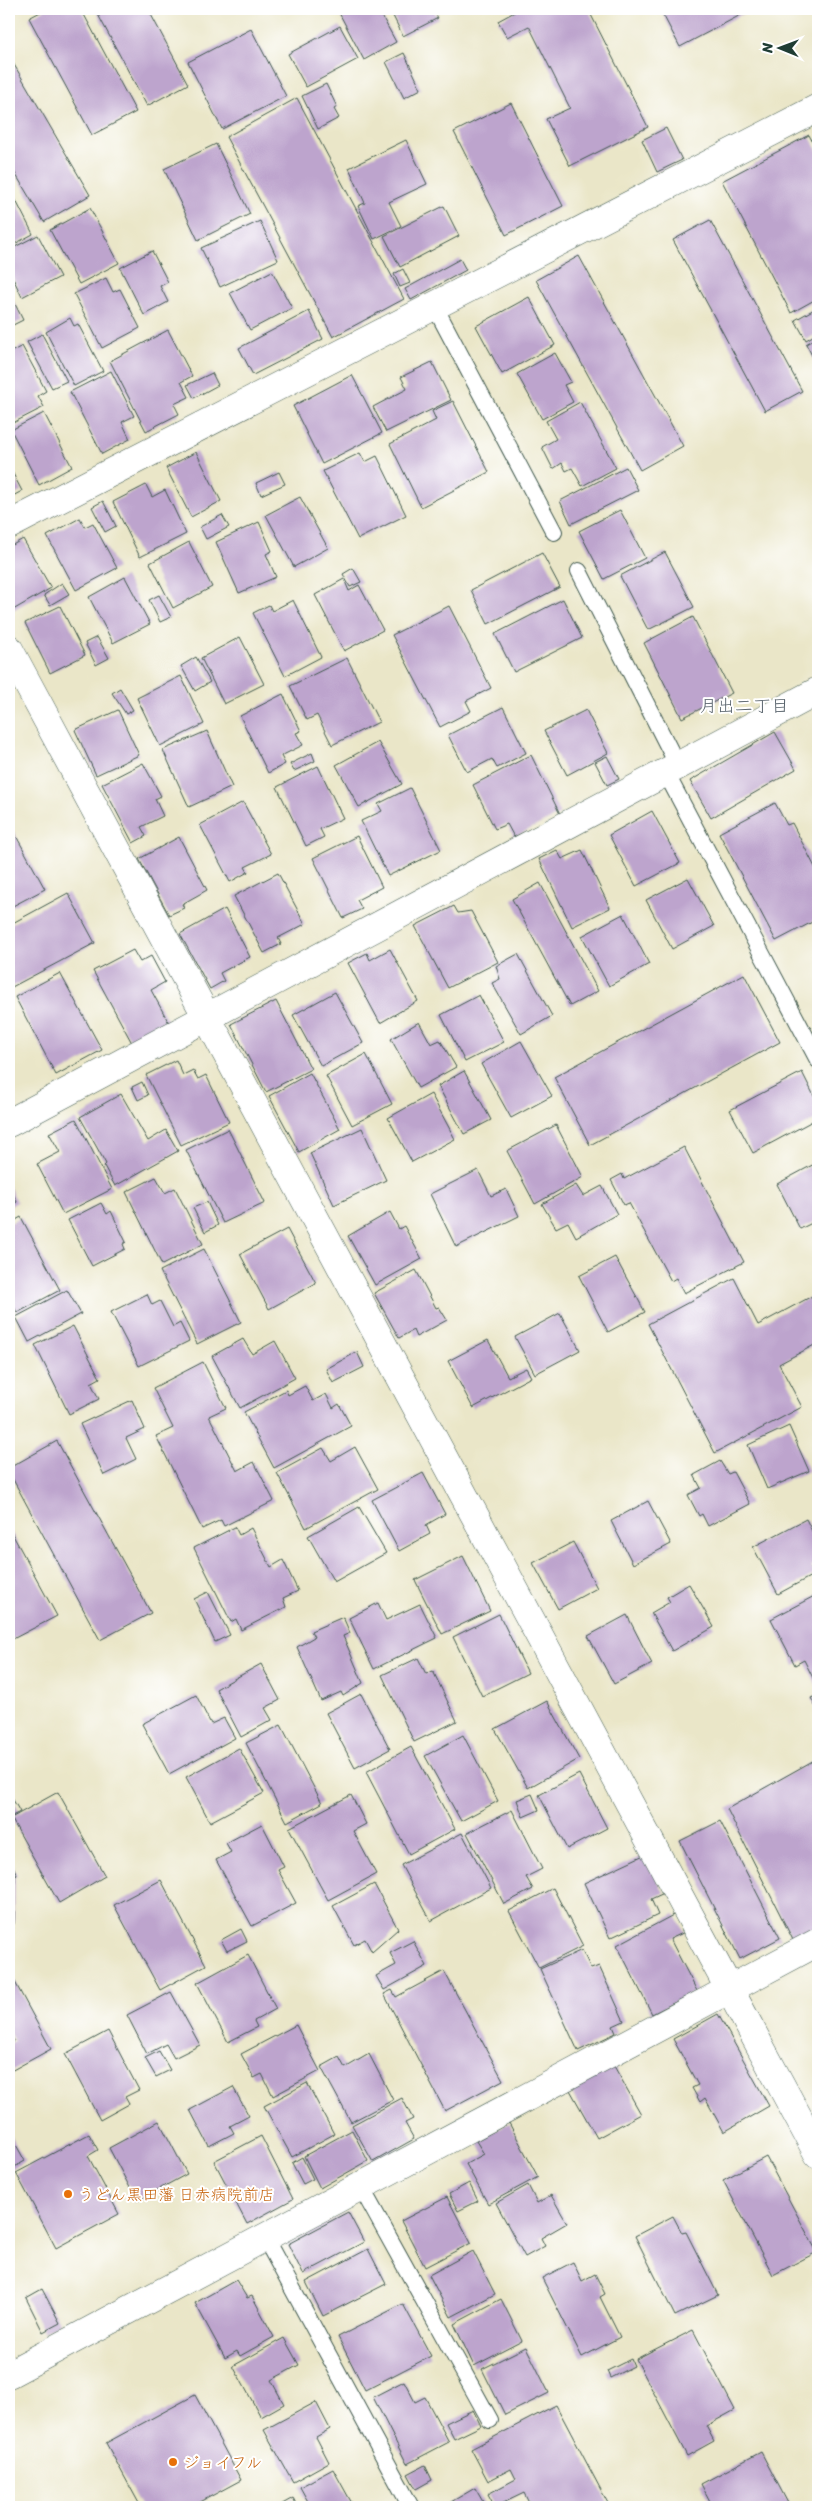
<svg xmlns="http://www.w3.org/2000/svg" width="827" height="2516" font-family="Sriracha,'Klee One',sans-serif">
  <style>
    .building { fill: #bda4cd }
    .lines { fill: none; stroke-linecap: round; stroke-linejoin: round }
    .service-casing { stroke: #3d564a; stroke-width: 18 }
    .minor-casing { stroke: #3d564a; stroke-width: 29 }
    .service { stroke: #fff; stroke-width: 16 }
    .minor { stroke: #fff; stroke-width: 28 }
    .food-dot { fill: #e8710a; stroke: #fff; stroke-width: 2 }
    .labels { text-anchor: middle; stroke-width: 4; stroke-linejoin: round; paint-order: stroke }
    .food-label { font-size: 16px; fill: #c56008; stroke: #fff; text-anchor: start }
    .neighbourhood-label { font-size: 18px; fill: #56616a; stroke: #fff }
  </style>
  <rect width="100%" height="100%" fill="#fff"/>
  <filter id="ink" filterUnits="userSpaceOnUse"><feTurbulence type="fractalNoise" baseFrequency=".02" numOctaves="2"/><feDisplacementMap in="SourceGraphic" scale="10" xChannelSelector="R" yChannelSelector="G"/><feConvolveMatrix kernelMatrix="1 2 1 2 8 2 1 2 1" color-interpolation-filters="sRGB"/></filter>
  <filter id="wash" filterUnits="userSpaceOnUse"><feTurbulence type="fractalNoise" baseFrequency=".0096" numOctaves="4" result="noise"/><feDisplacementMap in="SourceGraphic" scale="20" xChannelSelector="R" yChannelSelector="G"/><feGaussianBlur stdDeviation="1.12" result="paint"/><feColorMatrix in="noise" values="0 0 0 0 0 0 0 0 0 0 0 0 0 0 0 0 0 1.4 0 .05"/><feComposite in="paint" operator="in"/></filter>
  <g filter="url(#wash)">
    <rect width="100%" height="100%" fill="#eae6c8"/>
    <g id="blocks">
      <!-- building -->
      <path class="building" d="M 46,9 L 81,9 L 136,112 L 92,135 L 29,18 Z
        M 95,9 L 148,9 L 188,84 L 147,106 Z
        M 337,9 L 378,9 L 396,42 L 364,60 Z
        M 403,9 L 433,9 L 438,18 L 403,36 L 392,14 Z
        M 520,9 L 588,9 L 648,127 L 570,166 L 546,119 L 570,108 L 529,26 L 507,37 L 498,21 Z
        M 660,9 L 752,9 L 680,47 Z
        M 340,26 L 358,59 L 306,87 L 288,54 Z
        M 251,29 L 286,96 L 222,129 L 188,62 Z
        M 404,53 L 421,89 L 404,98 L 386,62 Z
        M 9,56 L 90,195 L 44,222 L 9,163 Z
        M 326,84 L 337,107 L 334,109 L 339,118 L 318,129 L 302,96 Z
        M 297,98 L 404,299 L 333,337 L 226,137 Z
        M 511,103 L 563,206 L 506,235 L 454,132 Z
        M 666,128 L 682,160 L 657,172 L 642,140 Z
        M 809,135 L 818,152 L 818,298 L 791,313 L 722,181 Z
        M 406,140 L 427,184 L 389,202 L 401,226 L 374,239 L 358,206 L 365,203 L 349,168 Z
        M 216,144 L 250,214 L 198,240 L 164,169 Z
        M 9,187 L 33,234 L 9,247 Z
        M 444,206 L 459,236 L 400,267 L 384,236 Z
        M 90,208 L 119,263 L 79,284 L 50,230 Z
        M 710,220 L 802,391 L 765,411 L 673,240 Z
        M 260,221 L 278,260 L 220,287 L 201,248 Z
        M 38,235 L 60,277 L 22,297 L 9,270 L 9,250 Z
        M 152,251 L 168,282 L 160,286 L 168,302 L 144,315 L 120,268 Z
        M 579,256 L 683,446 L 640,470 L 536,280 Z
        M 460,259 L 466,270 L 411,300 L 405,289 Z
        M 403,269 L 410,283 L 400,287 L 394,274 Z
        M 272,271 L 292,308 L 250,330 L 230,293 Z
        M 106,278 L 113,292 L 120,289 L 140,328 L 102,348 L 74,294 Z
        M 529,297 L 555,345 L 502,374 L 476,326 Z
        M 12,298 L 23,320 L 9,327 L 9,300 Z
        M 818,307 L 818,333 L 806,340 L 795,320 Z
        M 309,311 L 323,339 L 253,375 L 239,348 Z
        M 70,318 L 74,326 L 78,324 L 103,371 L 74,386 L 46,332 Z
        M 168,330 L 192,376 L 181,382 L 189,397 L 174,404 L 179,414 L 146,431 L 110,361 Z
        M 42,334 L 67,381 L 52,388 L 27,342 Z
        M 818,337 L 818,367 L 806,344 Z
        M 22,346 L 46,391 L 38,396 L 44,407 L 9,425 L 9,353 Z
        M 555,353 L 571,382 L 564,385 L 573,402 L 542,419 L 517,374 Z
        M 432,362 L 451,400 L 386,432 L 373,407 L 407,389 L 401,377 Z
        M 111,371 L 134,416 L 122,422 L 130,439 L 102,454 L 70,392 Z
        M 212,373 L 218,385 L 194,398 L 187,385 Z
        M 352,375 L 382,433 L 322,464 L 293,406 Z
        M 453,401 L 489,472 L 421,507 L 390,444 L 436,420 L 432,411 Z
        M 580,402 L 616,468 L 582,486 L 572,468 L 566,471 L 562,463 L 553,469 L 542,447 L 556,439 L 546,421 Z
        M 44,413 L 72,467 L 39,485 L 11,430 Z
        M 196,452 L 221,501 L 191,517 L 166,468 Z
        M 360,453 L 365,462 L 377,456 L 406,515 L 358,539 L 323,471 Z
        M 9,466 L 22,491 L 9,498 Z
        M 626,467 L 638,490 L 571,524 L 560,501 Z
        M 279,472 L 285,484 L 261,495 L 256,483 Z
        M 146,485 L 152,497 L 165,490 L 186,534 L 140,557 L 113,502 Z
        M 300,497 L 328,548 L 294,567 L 266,515 Z
        M 103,501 L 116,526 L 105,532 L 92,507 Z
        M 620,510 L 645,558 L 604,579 L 579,531 Z
        M 222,515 L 229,527 L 206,539 L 200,527 Z
        M 80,518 L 85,527 L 93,523 L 117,568 L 76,590 L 47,536 Z
        M 259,522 L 272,551 L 266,554 L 276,577 L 239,593 L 216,542 Z
        M 23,539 L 51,588 L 13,610 L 9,602 L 9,547 Z
        M 189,542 L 212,587 L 173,608 L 150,563 Z
        M 665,552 L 694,607 L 648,630 L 620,576 Z
        M 542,553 L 560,587 L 488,624 L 471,590 Z
        M 353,568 L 361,582 L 350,587 L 343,574 Z
        M 125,577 L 150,624 L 113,643 L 89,597 Z
        M 344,579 L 349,591 L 359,585 L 383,630 L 344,651 L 315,595 Z
        M 62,583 L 69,594 L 50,605 L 44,595 Z
        M 159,595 L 171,617 L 160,622 L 149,600 Z
        M 563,599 L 582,638 L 514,672 L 495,634 Z
        M 293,600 L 321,657 L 285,676 L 253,613 L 269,605 L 272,611 Z
        M 60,606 L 85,655 L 50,673 L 25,623 Z
        M 449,606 L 491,688 L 466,701 L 471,711 L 440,727 L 392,635 Z
        M 693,617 L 732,693 L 682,718 L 644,643 Z
        M 97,637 L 109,658 L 96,665 L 85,643 Z
        M 240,637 L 264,684 L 224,704 L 201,658 Z
        M 196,657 L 210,682 L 195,691 L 181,666 Z
        M 347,658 L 379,722 L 332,745 L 317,715 L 307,720 L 290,686 Z
        M 181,676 L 204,724 L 160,746 L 137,698 Z
        M 120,688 L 133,710 L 126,714 L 112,693 Z
        M 283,694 L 301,731 L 296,733 L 303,745 L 281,756 L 285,764 L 268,773 L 240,716 Z
        M 503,707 L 526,753 L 497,768 L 492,759 L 467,772 L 448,735 Z
        M 118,710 L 139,755 L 96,775 L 75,730 Z
        M 586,710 L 608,753 L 567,775 L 544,731 Z
        M 207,731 L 232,787 L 189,807 L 163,750 Z
        M 775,732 L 796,769 L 711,818 L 690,781 Z
        M 378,742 L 402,784 L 359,807 L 336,765 Z
        M 312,753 L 315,761 L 294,771 L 290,764 Z
        M 531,755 L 560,814 L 514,837 L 507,824 L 495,829 L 473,785 Z
        M 607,756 L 619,779 L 607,785 L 595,762 Z
        M 143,763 L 161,796 L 155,799 L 163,816 L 141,827 L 146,836 L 133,843 L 102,784 Z
        M 318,766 L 343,818 L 320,829 L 324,837 L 306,846 L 277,787 Z
        M 410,788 L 441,850 L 388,876 L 361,821 L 382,811 L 378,804 Z
        M 243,802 L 271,854 L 245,867 L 248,872 L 230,882 L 200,825 Z
        M 775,803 L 787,825 L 792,823 L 818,873 L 818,919 L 776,941 L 719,833 Z
        M 652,811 L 680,863 L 636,886 L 609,835 Z
        M 14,832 L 45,889 L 9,908 L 9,835 Z
        M 357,836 L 382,887 L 357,900 L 362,909 L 343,918 L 313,858 Z
        M 179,837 L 207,890 L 182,904 L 184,908 L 169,915 L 139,859 Z
        M 557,850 L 562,859 L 582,850 L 610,908 L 572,927 L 539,859 Z
        M 278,873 L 305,924 L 278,938 L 281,944 L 264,953 L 234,896 Z
        M 688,878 L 714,926 L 672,949 L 646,900 Z
        M 540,883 L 598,991 L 570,1006 L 512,899 Z
        M 68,893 L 95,943 L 10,988 L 9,925 Z
        M 454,906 L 458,913 L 471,911 L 498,962 L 448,988 L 415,926 Z
        M 225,909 L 250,957 L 220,973 L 224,981 L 210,989 L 180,934 Z
        M 623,914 L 649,964 L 609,986 L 582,936 Z
        M 390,949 L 418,1001 L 380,1023 L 348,963 L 367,953 L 370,960 Z
        M 133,950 L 140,962 L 151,956 L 165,982 L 151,990 L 169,1023 L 132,1043 L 93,971 Z
        M 518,954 L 552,1016 L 521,1034 L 492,983 L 500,979 L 496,966 Z
        M 60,973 L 102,1050 L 56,1075 L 15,997 Z
        M 744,974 L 780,1042 L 590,1145 L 554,1077 Z
        M 335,992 L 363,1043 L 321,1066 L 293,1015 Z
        M 479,995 L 504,1042 L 465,1062 L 441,1015 Z
        M 276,1001 L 311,1069 L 266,1092 L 231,1024 Z
        M 419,1022 L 431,1044 L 440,1040 L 456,1067 L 418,1088 L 391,1039 Z
        M 521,1041 L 552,1096 L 511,1118 L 481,1064 Z
        M 366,1054 L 392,1104 L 352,1125 L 326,1076 Z
        M 176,1060 L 183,1075 L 193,1070 L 198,1079 L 206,1075 L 229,1122 L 181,1145 L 146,1075 Z
        M 464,1071 L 491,1120 L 464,1134 L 438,1086 Z
        M 802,1072 L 818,1104 L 818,1118 L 753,1153 L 730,1110 Z
        M 310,1073 L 340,1129 L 299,1152 L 269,1096 Z
        M 142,1082 L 148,1095 L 138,1100 L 132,1087 Z
        M 121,1094 L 148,1141 L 166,1130 L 178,1151 L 115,1186 L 104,1166 L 106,1164 L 80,1117 Z
        M 431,1094 L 455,1139 L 412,1162 L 388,1118 Z
        M 76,1119 L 112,1189 L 63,1214 L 37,1164 L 60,1152 L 49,1133 Z
        M 556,1125 L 583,1177 L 535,1204 L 507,1151 Z
        M 362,1128 L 386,1180 L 334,1205 L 310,1153 Z
        M 228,1129 L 265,1203 L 223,1223 L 186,1150 Z
        M 684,1147 L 744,1262 L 684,1293 L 676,1278 L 671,1281 L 629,1203 L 624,1205 L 611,1180 L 622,1174 L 624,1179 Z
        M 818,1162 L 818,1220 L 800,1229 L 777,1184 Z
        M 478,1170 L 491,1196 L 506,1189 L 519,1216 L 456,1247 L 430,1194 Z
        M 156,1177 L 165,1193 L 175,1188 L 203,1244 L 162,1265 L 126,1192 Z
        M 576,1185 L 583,1196 L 602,1186 L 617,1214 L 576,1237 L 568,1222 L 556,1228 L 542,1204 Z
        M 9,1186 L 17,1202 L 9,1207 Z
        M 207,1202 L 218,1225 L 205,1232 L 193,1208 Z
        M 101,1203 L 107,1214 L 111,1211 L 126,1242 L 123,1244 L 125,1249 L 92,1266 L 68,1220 Z
        M 390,1212 L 399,1229 L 404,1226 L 422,1259 L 375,1285 L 348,1236 Z
        M 21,1217 L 60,1290 L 17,1313 L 14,1307 L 10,1309 L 9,1307 L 9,1224 Z
        M 287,1229 L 316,1283 L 269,1309 L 240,1254 Z
        M 204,1249 L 241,1322 L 197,1344 L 160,1271 Z
        M 615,1257 L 645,1312 L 608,1332 L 579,1276 Z
        M 416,1270 L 436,1308 L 439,1307 L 447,1320 L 416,1337 L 413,1330 L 399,1338 L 374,1293 Z
        M 734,1278 L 758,1325 L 814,1295 L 818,1303 L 818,1343 L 779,1364 L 802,1407 L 715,1453 L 648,1324 Z
        M 67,1290 L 81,1314 L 29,1342 L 16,1317 Z
        M 147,1294 L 152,1305 L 160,1301 L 173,1327 L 180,1323 L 189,1341 L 139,1366 L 111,1312 Z
        M 560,1313 L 580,1350 L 535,1374 L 515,1337 Z
        M 73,1326 L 100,1378 L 91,1383 L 99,1399 L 69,1414 L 35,1345 Z
        M 243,1339 L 252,1354 L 275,1341 L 295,1378 L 240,1408 L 212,1356 Z
        M 488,1340 L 508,1377 L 526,1368 L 531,1377 L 473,1408 L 448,1361 Z
        M 357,1352 L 364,1367 L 333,1383 L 326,1369 Z
        M 203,1362 L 226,1408 L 209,1416 L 237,1471 L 254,1462 L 274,1501 L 224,1526 L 221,1520 L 202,1529 L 156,1436 L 173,1428 L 153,1388 Z
        M 305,1386 L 313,1401 L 326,1394 L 333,1408 L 339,1404 L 351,1426 L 274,1468 L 244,1412 L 286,1390 L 288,1395 Z
        M 132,1400 L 145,1429 L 126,1438 L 136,1459 L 104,1475 L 80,1424 Z
        M 789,1426 L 809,1471 L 767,1489 L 748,1445 Z
        M 57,1441 L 151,1613 L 100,1640 L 9,1472 L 9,1468 Z
        M 355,1447 L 378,1489 L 306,1528 L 277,1473 L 323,1448 L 331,1461 Z
        M 720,1461 L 728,1474 L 733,1472 L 750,1504 L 708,1526 L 702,1514 L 699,1516 L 688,1495 L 701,1488 L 694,1475 Z
        M 423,1473 L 445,1514 L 426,1525 L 430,1534 L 399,1551 L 372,1500 Z
        M 648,1501 L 671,1544 L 633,1564 L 611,1521 Z
        M 359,1507 L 386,1553 L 334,1582 L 308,1536 Z
        M 806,1519 L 818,1543 L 818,1564 L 811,1567 L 815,1574 L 778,1594 L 753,1547 Z
        M 235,1527 L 239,1535 L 251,1528 L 271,1567 L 283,1560 L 298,1591 L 283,1598 L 286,1607 L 241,1630 L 236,1619 L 231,1622 L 194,1548 Z
        M 9,1528 L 57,1616 L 11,1640 L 9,1636 Z
        M 573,1542 L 597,1588 L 558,1609 L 533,1563 Z
        M 463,1556 L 490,1611 L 442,1634 L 415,1580 Z
        M 689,1584 L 714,1627 L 672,1651 L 651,1613 L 670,1602 L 667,1597 Z
        M 208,1592 L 230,1635 L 215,1642 L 194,1599 Z
        M 818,1594 L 818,1688 L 804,1660 L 795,1665 L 771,1619 Z
        M 378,1603 L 386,1620 L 420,1604 L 437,1638 L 374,1669 L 349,1618 Z
        M 499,1614 L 528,1673 L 482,1696 L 453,1637 Z
        M 627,1615 L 652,1664 L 614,1684 L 588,1636 Z
        M 343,1617 L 350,1633 L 343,1636 L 363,1683 L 343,1696 L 341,1692 L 321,1701 L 297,1647 L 314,1637 L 311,1631 Z
        M 418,1658 L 426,1674 L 433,1671 L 457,1721 L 414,1742 L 382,1675 Z
        M 261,1664 L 280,1700 L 265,1708 L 272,1720 L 241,1737 L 216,1689 Z
        M 361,1694 L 390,1749 L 355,1768 L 326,1713 Z
        M 196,1695 L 211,1724 L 224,1718 L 235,1738 L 169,1774 L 142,1724 Z
        M 818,1695 L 818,1711 L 811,1698 Z
        M 547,1701 L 579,1759 L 528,1788 L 495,1729 Z
        M 281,1725 L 322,1803 L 287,1822 L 246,1743 Z
        M 463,1735 L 498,1801 L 461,1821 L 425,1756 Z
        M 411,1747 L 455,1829 L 409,1854 L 366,1772 Z
        M 239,1748 L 264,1793 L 210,1822 L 186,1777 Z
        M 818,1758 L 818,1928 L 794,1942 L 727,1809 Z
        M 579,1774 L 607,1828 L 567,1849 L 539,1795 Z
        M 58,1792 L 105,1876 L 59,1903 L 11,1818 Z
        M 532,1794 L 539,1810 L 523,1817 L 517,1800 Z
        M 351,1795 L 366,1824 L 353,1831 L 376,1874 L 328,1900 L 289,1828 Z
        M 9,1798 L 12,1798 L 20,1812 L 10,1817 Z
        M 512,1810 L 542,1869 L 526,1877 L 533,1889 L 504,1904 L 467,1833 Z
        M 720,1821 L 780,1938 L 740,1959 L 680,1841 Z
        M 262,1824 L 284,1867 L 278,1870 L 296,1903 L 252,1926 L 216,1860 L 231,1852 L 226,1843 Z
        M 462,1833 L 491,1888 L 431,1921 L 401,1865 Z
        M 646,1854 L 664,1893 L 651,1899 L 658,1915 L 610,1938 L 584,1883 Z
        M 9,1857 L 17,1875 L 15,1877 L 14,1924 L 9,1927 Z
        M 161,1880 L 206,1965 L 160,1990 L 114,1905 Z
        M 374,1884 L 398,1929 L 372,1952 L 365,1939 L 354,1945 L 333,1906 Z
        M 553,1888 L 583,1946 L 539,1968 L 509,1911 Z
        M 675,1914 L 685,1932 L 670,1939 L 697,1991 L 652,2014 L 617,1945 Z
        M 241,1929 L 247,1941 L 227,1951 L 221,1940 Z
        M 413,1941 L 427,1966 L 384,1990 L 376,1976 L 396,1965 L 390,1953 Z
        M 582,1950 L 591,1969 L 599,1966 L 624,2021 L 613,2026 L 616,2033 L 578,2051 L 540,1969 Z
        M 248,1955 L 276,2009 L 254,2021 L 257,2027 L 228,2042 L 197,1983 Z
        M 9,1971 L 51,2049 L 9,2072 L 9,2044 L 14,2041 L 9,2032 Z
        M 444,1971 L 503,2080 L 445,2111 L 384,1994 L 392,1990 L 396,1997 Z
        M 171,1992 L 200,2045 L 174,2058 L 166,2044 L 147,2054 L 127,2015 Z
        M 718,2014 L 769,2106 L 724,2132 L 705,2098 L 700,2102 L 692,2088 L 698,2085 L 673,2039 Z
        M 296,2025 L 320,2071 L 273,2096 L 262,2074 L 254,2078 L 241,2054 Z
        M 108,2031 L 139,2090 L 125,2097 L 129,2104 L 100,2120 L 65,2054 Z
        M 159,2051 L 170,2070 L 156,2077 L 145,2058 Z
        M 369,2054 L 393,2100 L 351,2122 L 321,2067 L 339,2057 L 345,2068 Z
        M 614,2066 L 641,2114 L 597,2138 L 570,2090 Z
        M 307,2083 L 334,2134 L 292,2157 L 264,2106 Z
        M 233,2087 L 249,2116 L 230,2126 L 234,2133 L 209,2146 L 190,2110 Z
        M 402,2098 L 413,2119 L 405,2123 L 414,2139 L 373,2162 L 352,2125 Z
        M 159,2121 L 187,2174 L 137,2201 L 109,2148 Z
        M 509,2123 L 538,2177 L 488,2204 L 466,2164 L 484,2154 L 476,2141 Z
        M 352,2130 L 368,2161 L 320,2188 L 304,2156 Z
        M 10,2134 L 25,2161 L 9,2170 L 9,2135 Z
        M 89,2134 L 98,2150 L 88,2156 L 119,2214 L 56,2248 L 16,2173 Z
        M 261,2136 L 293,2199 L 247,2224 L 214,2161 Z
        M 302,2157 L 313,2179 L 303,2184 L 292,2163 Z
        M 766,2157 L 817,2252 L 773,2275 L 723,2180 Z
        M 469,2183 L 478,2201 L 458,2211 L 449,2194 Z
        M 528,2185 L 537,2203 L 551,2195 L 567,2223 L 541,2238 L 545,2246 L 525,2257 L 496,2203 Z
        M 447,2197 L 471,2243 L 425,2267 L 401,2221 Z
        M 348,2212 L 364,2242 L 303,2274 L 288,2244 Z
        M 673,2216 L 682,2233 L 686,2232 L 718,2295 L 675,2316 L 635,2236 Z
        M 368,2249 L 386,2284 L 323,2316 L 306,2282 Z
        M 473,2251 L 495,2294 L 451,2317 L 429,2275 Z
        M 573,2262 L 582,2281 L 595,2274 L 605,2294 L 600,2297 L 620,2337 L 582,2357 L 542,2278 Z
        M 236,2280 L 247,2298 L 252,2296 L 274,2337 L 240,2356 L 237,2351 L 225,2358 L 195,2303 Z
        M 42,2289 L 60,2323 L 43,2332 L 26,2298 Z
        M 501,2299 L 522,2341 L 474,2366 L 454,2324 Z
        M 403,2304 L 431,2356 L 365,2390 L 338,2337 Z
        M 693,2330 L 735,2410 L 706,2426 L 714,2441 L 687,2456 L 636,2359 Z
        M 284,2338 L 299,2365 L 271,2380 L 284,2404 L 261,2417 L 233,2366 Z
        M 526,2347 L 549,2393 L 505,2415 L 482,2369 Z
        M 631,2359 L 634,2366 L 610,2378 L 607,2371 Z
        M 404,2381 L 415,2402 L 425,2397 L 449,2442 L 407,2464 L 373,2397 Z
        M 195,2395 L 241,2480 L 191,2507 L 141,2507 L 106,2443 Z
        M 316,2402 L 330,2429 L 316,2437 L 329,2462 L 293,2482 L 264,2430 Z
        M 556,2405 L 610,2507 L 531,2507 L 524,2493 L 495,2507 L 488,2494 L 516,2479 L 511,2469 L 488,2481 L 471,2449 Z
        M 473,2410 L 481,2426 L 454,2439 L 446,2423 Z
        M 761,2452 L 790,2507 L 713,2507 L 701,2484 Z
        M 425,2465 L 432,2480 L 416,2489 L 408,2474 Z
        M 333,2469 L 354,2507 L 311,2507 L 300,2487 Z
        M 475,2488 L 486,2507 L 445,2507 L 444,2506 Z
        M 293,2498 L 298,2507 L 277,2507 Z"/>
    </g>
  </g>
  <g filter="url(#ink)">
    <use href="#blocks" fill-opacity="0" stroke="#3d564a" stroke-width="1"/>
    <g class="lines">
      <!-- service casing -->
      <g class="service-casing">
        <path id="service" d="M 435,307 L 554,532
          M 579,571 L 678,766
          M 666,773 L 818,1060
          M 361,2187 L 490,2420
          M 265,2238 L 411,2507"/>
      </g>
      <!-- minor casing -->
      <g class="minor-casing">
        <path id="minor" d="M 9,525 L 818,108
          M 9,649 L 818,2154
          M 9,1123 L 818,691
          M 9,2374 L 818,1942"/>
      </g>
      <!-- service -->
      <use href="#service" class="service"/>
      <!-- minor -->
      <use href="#minor" class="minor"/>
    </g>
  </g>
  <!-- markers -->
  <g class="food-dot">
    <circle cx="68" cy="2194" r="5"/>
    <circle cx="173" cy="2462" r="5"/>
  </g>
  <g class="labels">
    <!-- food labels -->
    <g class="food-label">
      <text x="78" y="2200">うどん黒田藩 日赤病院前店</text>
      <text x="183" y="2468">ジョイフル</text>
    </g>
    <!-- neighbourhood labels -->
    <g class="neighbourhood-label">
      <text x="744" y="712">月出二丁目</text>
    </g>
  </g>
  <!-- margin -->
  <rect width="827" height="2516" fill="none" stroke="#fff" stroke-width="30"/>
  <!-- north arrow -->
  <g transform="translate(780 48) rotate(271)" stroke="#ffffff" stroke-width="4" paint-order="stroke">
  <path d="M0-4L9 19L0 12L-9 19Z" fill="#1f3d34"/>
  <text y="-8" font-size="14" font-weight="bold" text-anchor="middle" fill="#1f3d34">N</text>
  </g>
</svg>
